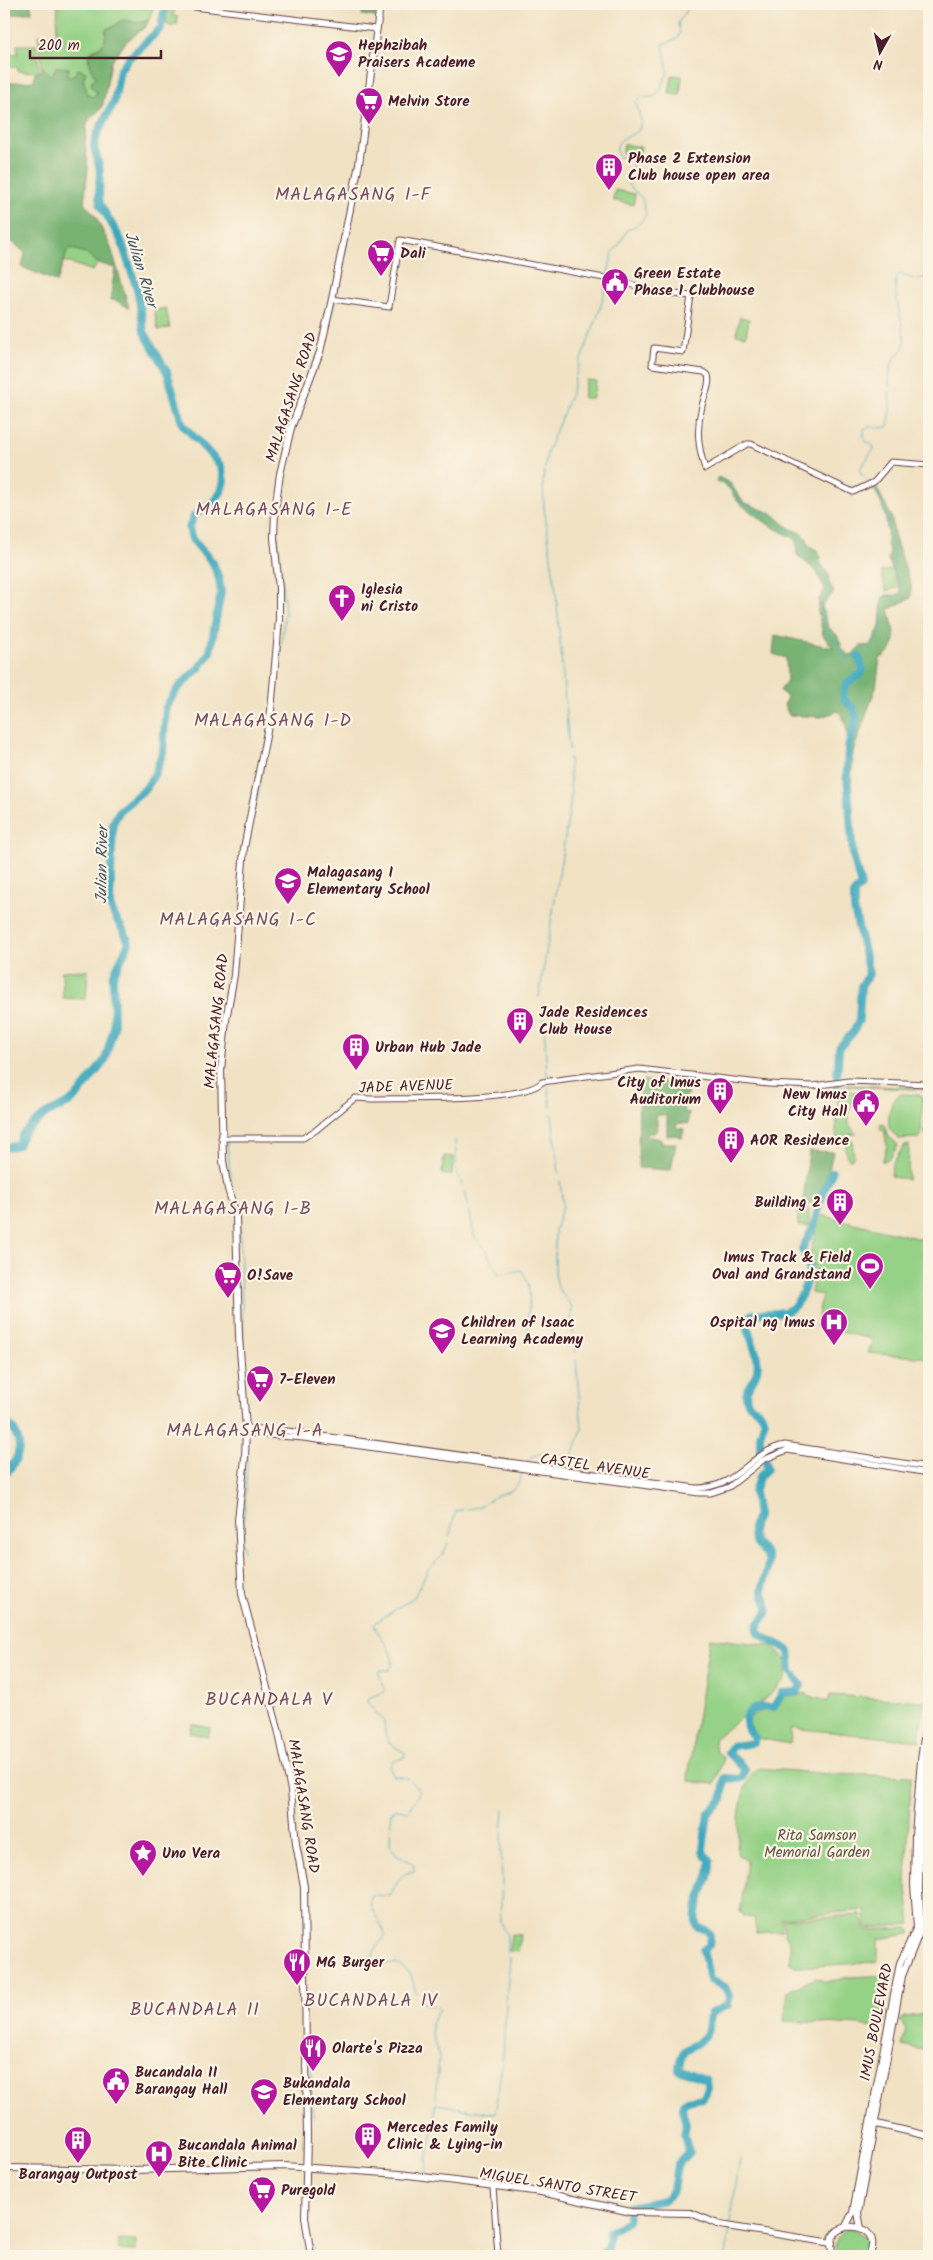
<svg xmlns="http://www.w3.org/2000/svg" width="933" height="2260" font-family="Kalam,sans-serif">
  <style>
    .green { fill: #95d186; stroke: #707858 }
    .forest { fill: #78b373; stroke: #61694f }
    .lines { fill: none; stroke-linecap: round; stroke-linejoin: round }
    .stream { stroke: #3da8bd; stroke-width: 1 }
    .river { stroke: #3da8bd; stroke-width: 8 }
    .minor-casing { stroke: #633c42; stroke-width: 7 }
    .major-casing { stroke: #633c42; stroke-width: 8 }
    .minor { stroke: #fff; stroke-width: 5 }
    .major { stroke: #fff; stroke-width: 6 }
    .labels { text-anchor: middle; stroke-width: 4.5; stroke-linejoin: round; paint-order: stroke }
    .poi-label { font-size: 15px; font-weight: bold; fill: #4a1f2b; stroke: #fcf5e5; text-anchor: start }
    .street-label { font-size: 15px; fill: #4a1f2b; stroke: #fcf5e5 }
    .park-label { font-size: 15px; fill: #605446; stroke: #fcf5e5 }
    .water-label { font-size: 16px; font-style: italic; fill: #455665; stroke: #fcf5e5 }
    .quarter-label { font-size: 18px; letter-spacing: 1px; fill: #764c60; stroke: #fcf5e5 }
  </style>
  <rect width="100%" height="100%" fill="#fcf5e5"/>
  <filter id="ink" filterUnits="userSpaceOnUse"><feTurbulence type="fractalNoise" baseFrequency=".02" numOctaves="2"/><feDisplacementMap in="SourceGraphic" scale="10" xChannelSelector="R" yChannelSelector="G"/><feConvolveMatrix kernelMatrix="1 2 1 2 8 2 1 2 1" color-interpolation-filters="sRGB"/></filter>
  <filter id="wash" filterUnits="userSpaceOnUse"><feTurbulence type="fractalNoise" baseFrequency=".0096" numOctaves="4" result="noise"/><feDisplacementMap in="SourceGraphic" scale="20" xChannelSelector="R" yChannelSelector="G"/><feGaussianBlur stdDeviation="1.12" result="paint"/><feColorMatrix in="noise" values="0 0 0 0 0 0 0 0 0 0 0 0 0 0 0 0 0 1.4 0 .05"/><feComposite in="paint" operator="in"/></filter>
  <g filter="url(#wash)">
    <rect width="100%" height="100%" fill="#f1e2c4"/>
    <!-- green -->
    <path class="green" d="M 58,4 L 103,4 L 153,9 L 149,20 L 136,23 L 128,20 L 106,29 L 105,42 L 91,52 L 88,60 L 92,65 L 93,74 L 97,77 L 98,93 L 92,97 L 86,93 L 82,70 L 77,70 C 75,75 72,77 67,76 L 68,68 L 56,67 L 53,75 L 50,75 L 42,66 L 38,35 L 56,36 Z
      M 168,6 L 175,7 L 173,16 L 178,17 L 177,25 L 173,24 L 172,27 L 166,24 Z
      M 17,45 L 36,45 L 40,72 L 18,71 L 18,67 L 4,68 L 4,54 L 18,54 Z
      M 672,75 L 682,76 L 680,95 L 669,94 Z
      M 624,144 L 641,147 L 639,156 L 622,153 Z
      M 615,190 L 635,194 L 633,205 L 613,200 Z
      M 68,248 L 86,253 L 98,263 L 93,271 L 64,261 Z
      M 166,308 L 170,328 L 158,330 L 154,310 Z
      M 740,317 L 749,319 L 746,336 L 736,334 Z
      M 586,380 L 596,381 L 593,398 L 583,398 Z
      M 892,569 L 897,588 L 886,591 L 881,572 Z
      M 88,970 L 86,999 L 63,998 L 62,971 Z
      M 349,1036 L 359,1038 L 357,1057 L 347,1055 Z
      M 846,1085 L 929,1088 L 929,1090 L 852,1086 L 839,1092 L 839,1090 Z
      M 850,1091 L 858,1092 C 852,1100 844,1119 852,1129 C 854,1131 856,1132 856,1134 L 843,1135 L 838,1147 L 836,1133 L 838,1098 L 843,1097 Z
      M 901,1094 L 921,1095 L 923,1098 L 921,1136 L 919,1138 L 898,1139 L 889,1128 C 888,1115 889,1101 901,1094 Z
      M 927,1100 L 929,1100 L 929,1134 L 925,1135 Z
      M 884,1123 L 888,1136 L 898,1145 L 890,1158 L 882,1162 L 887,1146 L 884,1130 L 881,1130 L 880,1124 Z
      M 852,1140 L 854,1156 L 850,1160 C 844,1156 845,1147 847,1141 Z
      M 909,1145 L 908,1179 L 891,1177 L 892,1164 L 904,1146 Z
      M 444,1156 L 454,1157 L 452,1175 L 442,1174 Z
      M 798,1208 L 809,1208 L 809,1226 L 798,1226 Z
      M 820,1215 L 929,1241 L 929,1358 L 868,1353 L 873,1339 L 816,1327 L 822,1295 L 811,1293 L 815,1269 L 810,1254 Z
      M 710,1638 L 773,1646 L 786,1660 L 786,1678 L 770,1695 L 714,1739 L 716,1751 L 724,1758 L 715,1784 L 689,1781 L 688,1776 Z
      M 803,1693 L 828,1702 L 830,1695 L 924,1701 L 919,1741 L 792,1728 L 790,1744 L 757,1738 L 749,1730 L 748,1720 C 755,1712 763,1710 773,1710 L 779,1704 L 781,1695 L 798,1696 Z
      M 192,1724 L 210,1728 L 208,1737 L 190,1733 Z
      M 757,1768 L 830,1774 L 911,1776 L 906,1880 L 911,1924 L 866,1928 L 865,1910 L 781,1918 L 782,1931 L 757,1933 L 754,1919 L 744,1916 L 740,1912 L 747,1861 L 737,1854 C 739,1827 737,1789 757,1768 Z
      M 861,1915 L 864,1923 L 864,1930 L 907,1928 L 911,1930 L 910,1934 L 878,1939 L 878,1961 L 876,1962 L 797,1967 L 790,1963 L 790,1942 L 785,1934 L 783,1919 Z
      M 511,1934 L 520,1935 L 518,1952 L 509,1951 Z
      M 889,1975 L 885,2010 L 888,2013 L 879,2030 L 862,2025 L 784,2021 L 788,1991 L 816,1978 L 826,1982 L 850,1977 Z
      M 926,2014 L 929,2015 L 929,2051 L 902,2046 L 906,2029 L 900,2021 L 904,2017 Z
      M 849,2230 C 864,2232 873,2242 865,2256 L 838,2256 C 832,2245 836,2233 849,2230 Z
      M 119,2240 L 136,2241 L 136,2251 L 118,2250 Z"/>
    <!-- forest -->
    <path class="forest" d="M 4,4 L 31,4 L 32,12 L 4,16 Z
      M 363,5 L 376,8 L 375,17 L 362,15 Z
      M 125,20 L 136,23 L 149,20 L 145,27 L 127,41 L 111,62 L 103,104 L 100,110 L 90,118 L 87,124 L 85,144 L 88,168 L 84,203 L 95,215 L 111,248 L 129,308 L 115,300 L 110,300 L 115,268 L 98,263 L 86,253 L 68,248 L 57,282 L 22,267 L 25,253 L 14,243 L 4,238 L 4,83 L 34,81 L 35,72 L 42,71 L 42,66 L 50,75 L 53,75 L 56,67 L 69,68 L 67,76 L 74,75 L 78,69 L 86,72 L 83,81 L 86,86 L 86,93 L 92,97 L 97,93 L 91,86 L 92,80 L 97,77 L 93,74 L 88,56 L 105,42 L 106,29 L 115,26 L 120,21 Z
      M 718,477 L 730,483 L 743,502 L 773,514 L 789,528 L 800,533 L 807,539 L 808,545 L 818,551 L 821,559 L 819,561 L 830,577 L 828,580 L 834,592 L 822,606 L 828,627 L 837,635 L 843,650 L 851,656 L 860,646 L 871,645 L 880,627 L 882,598 L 886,595 L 898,595 L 901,591 L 888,559 L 890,552 C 885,543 888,538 887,528 C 886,515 880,496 871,486 L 874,485 L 877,488 L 891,516 L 895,539 L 911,584 L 911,598 L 889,609 C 893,632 903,644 880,659 L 876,687 L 853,752 L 851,782 L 843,779 C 845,759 854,726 838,711 L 821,717 L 789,715 L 784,705 L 787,697 L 780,691 L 787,680 L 786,658 L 773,654 L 775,635 L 833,648 L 823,635 L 818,611 L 819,600 L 825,589 L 816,571 L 797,555 L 796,539 C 777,531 758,518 742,505 C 729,495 736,489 716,481 Z
      M 643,1080 L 679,1084 L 684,1080 L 691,1082 L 683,1108 L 684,1112 L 689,1113 L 688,1124 L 680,1123 L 676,1125 L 677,1128 L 684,1129 L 682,1138 L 676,1135 L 667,1136 L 667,1115 L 656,1115 L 658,1129 L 654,1133 L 647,1133 L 646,1136 L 660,1139 L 663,1143 L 676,1143 L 671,1170 L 638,1168 L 639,1086 Z
      M 809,1151 L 833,1152 L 825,1188 L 828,1190 L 822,1208 L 803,1201 Z"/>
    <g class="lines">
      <!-- stream -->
      <path class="stream" d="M 607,277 L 613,252 L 619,245 L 627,230 L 639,224 L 646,215 L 642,198 L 628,185 L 633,164 L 631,160 L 618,156 C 612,137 629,139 639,130 L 641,121 L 636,103 L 641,97 L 654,97 L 660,91 L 668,72 L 663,44 L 677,39 L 680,33 L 678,23 L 691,4
        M 336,297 L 361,167
        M 328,330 L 335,302
        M 720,479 L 733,489 L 739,501 L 760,512 L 774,516 L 783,527 L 800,536 L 804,551 L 821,569 L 829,592 L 829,595 L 821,605 L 825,630 L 839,645 L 840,654 L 848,659 L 858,656 L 862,649 L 873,648 L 882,627 L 882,599 L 889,596 L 900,596 L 903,594 C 902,585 895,577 893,568 C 892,562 895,557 894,552 C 888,530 887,502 871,485
        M 869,482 L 862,475 L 859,470 L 874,449 L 873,446 L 864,440 L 864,429 C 873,423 880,431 888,426 C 894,406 885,383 892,363 C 896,353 907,352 904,336 C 902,317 893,298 896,278 L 900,274 L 916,280 L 929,276
        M 277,529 L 280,561
        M 276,694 L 285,612 L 281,565
        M 569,750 L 556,592 L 544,508 L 543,482 L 547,453 L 572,391 C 579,353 602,319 606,281
        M 255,807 L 273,715
        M 539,997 L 571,800 L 569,758
        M 543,1004 L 547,1077
        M 548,1086 L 551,1107
        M 552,1114 L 559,1173
        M 455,1140 L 457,1174 L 462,1185
        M 227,1142 L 232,1190 L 239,1207 L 244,1363
        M 560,1181 L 563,1205 L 555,1230 L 555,1273 L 558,1288 L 572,1307 L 571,1321 L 576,1352
        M 465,1191 L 475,1238 L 485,1248 L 499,1275 L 521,1270 C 536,1289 526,1310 528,1332
        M 528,1460 C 542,1447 557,1458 573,1456 L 582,1429 L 576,1360
        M 449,1537 L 456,1511 L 479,1507 L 498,1495 L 512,1490 L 518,1484 L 523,1472
        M 243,1538 L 248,1454
        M 243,1543 L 243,1551
        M 504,1809 L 501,1850 L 502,1882 L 500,1922 L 507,1936 L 507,1953
        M 416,1993 L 411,1974 L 397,1964 L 375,1963 C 369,1953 379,1945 385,1936 C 384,1922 365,1909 372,1895 L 390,1896 C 396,1884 399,1873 414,1871 L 414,1864 L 396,1854 L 390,1845 L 391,1813 L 395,1809 L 408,1811 L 420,1791 L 407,1778 L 394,1776 L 390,1769 L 392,1761 L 404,1758 L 405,1753 L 389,1743 L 385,1734 L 384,1722 L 367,1702 L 368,1698 L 385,1692 L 379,1673 L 380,1670 L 389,1670 L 393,1663 C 391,1647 381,1639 374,1625 L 375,1623 L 414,1597 L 428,1570 L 443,1555 L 448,1543
        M 419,2000 C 425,2006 433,2004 439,2009 L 431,2023 L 431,2031 L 439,2058 L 434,2123 L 425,2173
        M 506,2001 L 510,1959 L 508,1958
        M 311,2069 L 311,2098
        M 311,2103 L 313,2116
        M 436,2104 L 495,2114 L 503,2056 L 506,2004
        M 730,2223 L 740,2159
        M 313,2245 L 314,2250
        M 726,2256 L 730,2229"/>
      <!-- river -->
      <path class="river" d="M 837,1078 L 839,1048 L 854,1031 L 859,1020 L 861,986 L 869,974 L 854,909 L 854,893 L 861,886 L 853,855 L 847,774 L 848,747 L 857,719 L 853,708 L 846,702 L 843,695 L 846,684 L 861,674 L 863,669 L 858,656
        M 837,1092 L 837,1086
        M 4,1148 L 18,1145 L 23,1134 L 32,1125 L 46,1114 L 69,1103 L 79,1094 L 105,1060 L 114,1027 L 113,976 L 129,943 C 125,929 113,919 110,904 L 113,823 L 120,810 L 146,788 L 155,773 L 163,752 L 166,707 L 178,688 L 200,667 L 210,652 L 221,592 L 219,579 L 213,563 L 192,539 L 189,528 L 194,516 L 215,500 L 221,492 L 224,481 L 221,466 L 183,425 L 167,372 L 144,332 L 138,292 L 121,240 L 100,204 L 99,196 L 100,170 L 94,146 L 97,134 L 114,102 L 120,70 L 129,58 L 161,28 L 165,4
        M 4,1419 C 25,1439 23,1455 4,1476
        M 760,1451 L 760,1435 L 765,1420 C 761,1408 750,1409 747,1400 C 743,1389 755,1381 757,1371 C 761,1351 744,1334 748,1317 L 752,1314 C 762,1313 779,1314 787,1311 C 800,1306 810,1277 809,1263 C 808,1259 804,1254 802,1249 L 814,1226 L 820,1200 L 832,1172
        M 599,2256 L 607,2249 L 609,2232 L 627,2222 L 629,2207 L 664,2200 L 669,2196 L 673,2190 L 677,2165 L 689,2152 L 684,2135 L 686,2124 L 682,2109 L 683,2104 L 688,2101 L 703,2098 L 708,2088 L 707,2080 L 679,2069 C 681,2042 693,2051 705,2036 C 710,2030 708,2020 711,2013 L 728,2005 L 729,1996 L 725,1987 L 710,1980 L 703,1950 L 709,1945 L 710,1935 L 707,1930 L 697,1927 C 691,1906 708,1888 710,1867 L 710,1860 L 704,1854 L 703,1849 L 708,1814 L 722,1800 L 725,1778 L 739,1779 L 743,1777 L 745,1769 L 728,1753 L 732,1746 L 753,1743 L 755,1738 C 745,1729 740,1713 757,1708 C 762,1706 768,1708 774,1707 L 782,1693 L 797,1692 L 801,1685 L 791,1671 L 789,1651 C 781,1643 761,1639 757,1630 L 758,1625 L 767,1613 L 768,1607 L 762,1591 L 769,1561 L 766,1554 L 755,1542 L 753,1534 L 753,1525 L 758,1515 L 754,1493 L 759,1477 L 767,1469 L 766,1462"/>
    </g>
  </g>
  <g filter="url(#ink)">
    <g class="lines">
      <!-- minor casing -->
      <g class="minor-casing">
        <path id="minor" d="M 170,4 L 376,29
          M 332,299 L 389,307 L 400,240 L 615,280 L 658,292 L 691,296 L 683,352 L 654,348 L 652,365 L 704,372 L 708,375 C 711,385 704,396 702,406 C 696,428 698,447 705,469 L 747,444 L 751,444 L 853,492 L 874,482 L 891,462 L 929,465
          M 221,1138 L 303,1138 L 316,1130 L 355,1098 L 371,1099 C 402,1098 524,1102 542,1082 L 639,1069 L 768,1084 L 813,1086 L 849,1081 L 929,1084
          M 246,1428 L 280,1430 L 696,1488 C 740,1488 748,1452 785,1445 L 929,1467
          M 246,1433 L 303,1438 L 699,1493 L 711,1493 L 729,1487 L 763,1460 L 787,1450 L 929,1473
          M 493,2187 L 498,2256"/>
      </g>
      <!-- major casing -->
      <g class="major-casing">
        <path id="major" d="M 872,2123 L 929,2136
          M 4,2168 L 133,2170 L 284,2166 L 400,2174 L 541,2192 L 631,2212 L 691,2213 L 720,2225 L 832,2243
          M 846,2226 L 853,2212 L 900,1963 L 917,1927 L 914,1885 L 915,1835 L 921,1760 L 929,1703
          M 861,2228 L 858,2213 L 902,1976 L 921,1928 L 919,1890 L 920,1835 L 929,1741
          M 311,2256 L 305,2217 L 307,2138 L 304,1886 L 296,1844 L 291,1790 L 278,1729 L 242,1594 L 238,1520 L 245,1458 L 246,1428 L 239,1337 L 236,1215 L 228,1189 L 223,1161 L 221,1070 L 226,1020 L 234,975 L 244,848 L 271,711 L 279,620 L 279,589 L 274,538 L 275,510 L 280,474 L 291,428 L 320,352 L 332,299 L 359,164 L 380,4
          M 834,2256 C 816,2216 888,2218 869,2256"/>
      </g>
      <!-- minor -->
      <use href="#minor" class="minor"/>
      <!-- major -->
      <use href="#major" class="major"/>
    </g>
  </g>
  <!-- icons -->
  <defs>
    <g id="school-pin" transform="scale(1.4375)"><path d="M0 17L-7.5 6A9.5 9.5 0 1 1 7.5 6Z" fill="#b5179e" stroke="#fcf5e5"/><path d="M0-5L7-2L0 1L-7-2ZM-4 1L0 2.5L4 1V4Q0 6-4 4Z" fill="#fff"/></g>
    <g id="supermarket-pin" transform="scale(1.4375)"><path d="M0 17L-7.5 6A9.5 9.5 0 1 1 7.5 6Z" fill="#b5179e" stroke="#fcf5e5"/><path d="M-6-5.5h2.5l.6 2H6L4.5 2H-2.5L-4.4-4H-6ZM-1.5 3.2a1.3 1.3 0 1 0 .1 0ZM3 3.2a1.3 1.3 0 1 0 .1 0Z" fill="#fff"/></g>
    <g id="building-pin" transform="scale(1.4375)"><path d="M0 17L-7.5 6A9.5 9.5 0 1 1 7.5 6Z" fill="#b5179e" stroke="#fcf5e5"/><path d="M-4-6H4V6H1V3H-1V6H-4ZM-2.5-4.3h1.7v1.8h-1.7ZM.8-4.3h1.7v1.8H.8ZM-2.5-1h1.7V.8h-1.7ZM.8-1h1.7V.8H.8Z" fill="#fff"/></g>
    <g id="civic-pin" transform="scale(1.4375)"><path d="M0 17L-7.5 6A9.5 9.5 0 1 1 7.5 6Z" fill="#b5179e" stroke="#fcf5e5"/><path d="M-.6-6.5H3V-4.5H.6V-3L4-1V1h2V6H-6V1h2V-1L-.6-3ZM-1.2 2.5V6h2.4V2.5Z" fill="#fff"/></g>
    <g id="church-pin" transform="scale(1.4375)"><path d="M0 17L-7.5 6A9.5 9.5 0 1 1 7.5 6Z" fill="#b5179e" stroke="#fcf5e5"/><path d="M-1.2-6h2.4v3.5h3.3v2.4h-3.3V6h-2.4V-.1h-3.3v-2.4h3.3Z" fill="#fff"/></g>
    <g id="stadium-pin" transform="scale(1.4375)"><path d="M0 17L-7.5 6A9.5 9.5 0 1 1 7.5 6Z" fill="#b5179e" stroke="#fcf5e5"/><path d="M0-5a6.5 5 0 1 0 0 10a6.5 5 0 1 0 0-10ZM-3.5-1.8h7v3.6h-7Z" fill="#fff"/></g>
    <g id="hospital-pin" transform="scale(1.4375)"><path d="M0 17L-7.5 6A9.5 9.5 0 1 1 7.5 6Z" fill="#b5179e" stroke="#fcf5e5"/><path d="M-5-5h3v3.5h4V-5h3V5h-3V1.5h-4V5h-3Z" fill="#fff"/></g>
    <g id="sight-pin" transform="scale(1.4375)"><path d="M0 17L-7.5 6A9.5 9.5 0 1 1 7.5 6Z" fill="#b5179e" stroke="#fcf5e5"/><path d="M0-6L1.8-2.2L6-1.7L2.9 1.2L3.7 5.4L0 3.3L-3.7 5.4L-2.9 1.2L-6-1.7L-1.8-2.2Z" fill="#fff"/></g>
    <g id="restaurant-pin" transform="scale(1.4375)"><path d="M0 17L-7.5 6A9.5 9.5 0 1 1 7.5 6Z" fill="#b5179e" stroke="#fcf5e5"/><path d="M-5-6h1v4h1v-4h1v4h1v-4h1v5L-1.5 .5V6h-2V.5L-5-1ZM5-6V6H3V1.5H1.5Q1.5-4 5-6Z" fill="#fff"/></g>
  </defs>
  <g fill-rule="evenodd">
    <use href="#school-pin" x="339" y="54"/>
    <use href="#supermarket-pin" x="369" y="101"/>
    <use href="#building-pin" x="609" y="167"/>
    <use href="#supermarket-pin" x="381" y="253"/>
    <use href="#civic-pin" x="615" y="282"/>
    <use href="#church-pin" x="342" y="598"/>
    <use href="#school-pin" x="288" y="881"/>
    <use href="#building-pin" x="520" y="1021"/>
    <use href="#building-pin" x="356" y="1047"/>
    <use href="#building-pin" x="720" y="1091"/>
    <use href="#civic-pin" x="866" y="1103"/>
    <use href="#building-pin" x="731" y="1140"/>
    <use href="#building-pin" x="840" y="1202"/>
    <use href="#stadium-pin" x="870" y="1266"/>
    <use href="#supermarket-pin" x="228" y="1275"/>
    <use href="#hospital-pin" x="834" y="1322"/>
    <use href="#school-pin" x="442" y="1331"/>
    <use href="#supermarket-pin" x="260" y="1379"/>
    <use href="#sight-pin" x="143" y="1853"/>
    <use href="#restaurant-pin" x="297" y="1962"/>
    <use href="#restaurant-pin" x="313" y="2048"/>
    <use href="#civic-pin" x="116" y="2081"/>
    <use href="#school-pin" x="264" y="2092"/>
    <use href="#building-pin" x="368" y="2136"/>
    <use href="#building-pin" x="78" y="2140"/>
    <use href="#hospital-pin" x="159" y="2154"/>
    <use href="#supermarket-pin" x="262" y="2190"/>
  </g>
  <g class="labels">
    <!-- poi labels -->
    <g class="poi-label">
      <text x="358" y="50">Hephzibah<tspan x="358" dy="17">Praisers Academe</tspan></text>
      <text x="388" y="106">Melvin Store</text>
      <text x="628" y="163">Phase 2 Extension<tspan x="628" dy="17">Club house open area</tspan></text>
      <text x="400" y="258">Dali</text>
      <text x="634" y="278">Green Estate<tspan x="634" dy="17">Phase 1 Clubhouse</tspan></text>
      <text x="361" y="594">Iglesia<tspan x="361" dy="17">ni Cristo</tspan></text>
      <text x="307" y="877">Malagasang I<tspan x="307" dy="17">Elementary School</tspan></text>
      <text x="539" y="1017">Jade Residences<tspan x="539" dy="17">Club House</tspan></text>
      <text x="375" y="1052">Urban Hub Jade</text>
      <text x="701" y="1087" text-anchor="end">City of Imus<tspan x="701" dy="17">Auditorium</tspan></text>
      <text x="847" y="1099" text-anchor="end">New Imus<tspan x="847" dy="17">City Hall</tspan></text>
      <text x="750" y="1145">AOR Residence</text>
      <text x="821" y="1207" text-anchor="end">Building 2</text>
      <text x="851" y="1262" text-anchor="end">Imus Track &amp; Field<tspan x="851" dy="17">Oval and Grandstand</tspan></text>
      <text x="247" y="1280">O!Save</text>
      <text x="461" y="1327">Children of Isaac<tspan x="461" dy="17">Learning Academy</tspan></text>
      <text x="815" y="1327" text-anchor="end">Ospital ng Imus</text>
      <text x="279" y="1384">7-Eleven</text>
      <text x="162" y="1858">Uno Vera</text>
      <text x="316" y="1967">MG Burger</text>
      <text x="332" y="2053">Olarte's Pizza</text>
      <text x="135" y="2077">Bucandala II<tspan x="135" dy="17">Barangay Hall</tspan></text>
      <text x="283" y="2088">Bukandala<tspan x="283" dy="17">Elementary School</tspan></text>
      <text x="387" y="2132">Mercedes Family<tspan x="387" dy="17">Clinic &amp; Lying-in</tspan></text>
      <text x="178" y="2150">Bucandala Animal<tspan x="178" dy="17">Bite Clinic</tspan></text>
      <text x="78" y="2179" text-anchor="middle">Barangay Outpost</text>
      <text x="281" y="2195">Puregold</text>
    </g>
    <!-- street labels -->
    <g class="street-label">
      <text transform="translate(291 397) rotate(-72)" y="5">MALAGASANG ROAD</text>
      <text transform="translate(216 1021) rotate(-84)" y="5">MALAGASANG ROAD</text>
      <text transform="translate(406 1086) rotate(-2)" y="5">JADE AVENUE</text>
      <text transform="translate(595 1466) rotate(8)" y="5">CASTEL AVENUE</text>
      <text transform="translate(304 1806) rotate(81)" y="5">MALAGASANG ROAD</text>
      <text transform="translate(876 2022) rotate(-79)" y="5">IMUS BOULEVARD</text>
      <text transform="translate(558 2185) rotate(9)" y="5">MIGUEL SANTO STREET</text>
    </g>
    <!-- park labels -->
    <g class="park-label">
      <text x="817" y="1840">Rita Samson<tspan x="817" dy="17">Memorial Garden</tspan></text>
    </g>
    <!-- water labels -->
    <g class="water-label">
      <text transform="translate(142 269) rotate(73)" y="6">Julian River</text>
      <text transform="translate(101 865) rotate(-89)" y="6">Julian River</text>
    </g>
    <!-- quarter labels -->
    <g class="quarter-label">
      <text x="353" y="200">MALAGASANG I-F</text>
      <text x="274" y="515">MALAGASANG I-E</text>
      <text x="273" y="726">MALAGASANG I-D</text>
      <text x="238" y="925">MALAGASANG I-C</text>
      <text x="233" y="1214">MALAGASANG I-B</text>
      <text x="245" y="1436">MALAGASANG I-A</text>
      <text x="269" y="1705">BUCANDALA V</text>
      <text x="371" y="2006">BUCANDALA IV</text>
      <text x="195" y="2015">BUCANDALA II</text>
    </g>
  </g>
  <!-- margin -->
  <rect width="933" height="2260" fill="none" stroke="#fcf5e5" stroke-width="20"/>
  <!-- north arrow -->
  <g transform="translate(880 52) rotate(188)" stroke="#fcf5e5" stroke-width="4" paint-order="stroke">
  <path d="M0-4L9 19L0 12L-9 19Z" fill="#4a1f2b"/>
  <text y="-8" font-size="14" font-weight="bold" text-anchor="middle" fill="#4a1f2b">N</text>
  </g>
  <!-- scale -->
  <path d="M30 50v8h131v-8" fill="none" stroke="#4a1f2b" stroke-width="2.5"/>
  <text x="38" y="50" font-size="15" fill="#4a1f2b" stroke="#fcf5e5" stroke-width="4" paint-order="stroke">200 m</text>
</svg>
